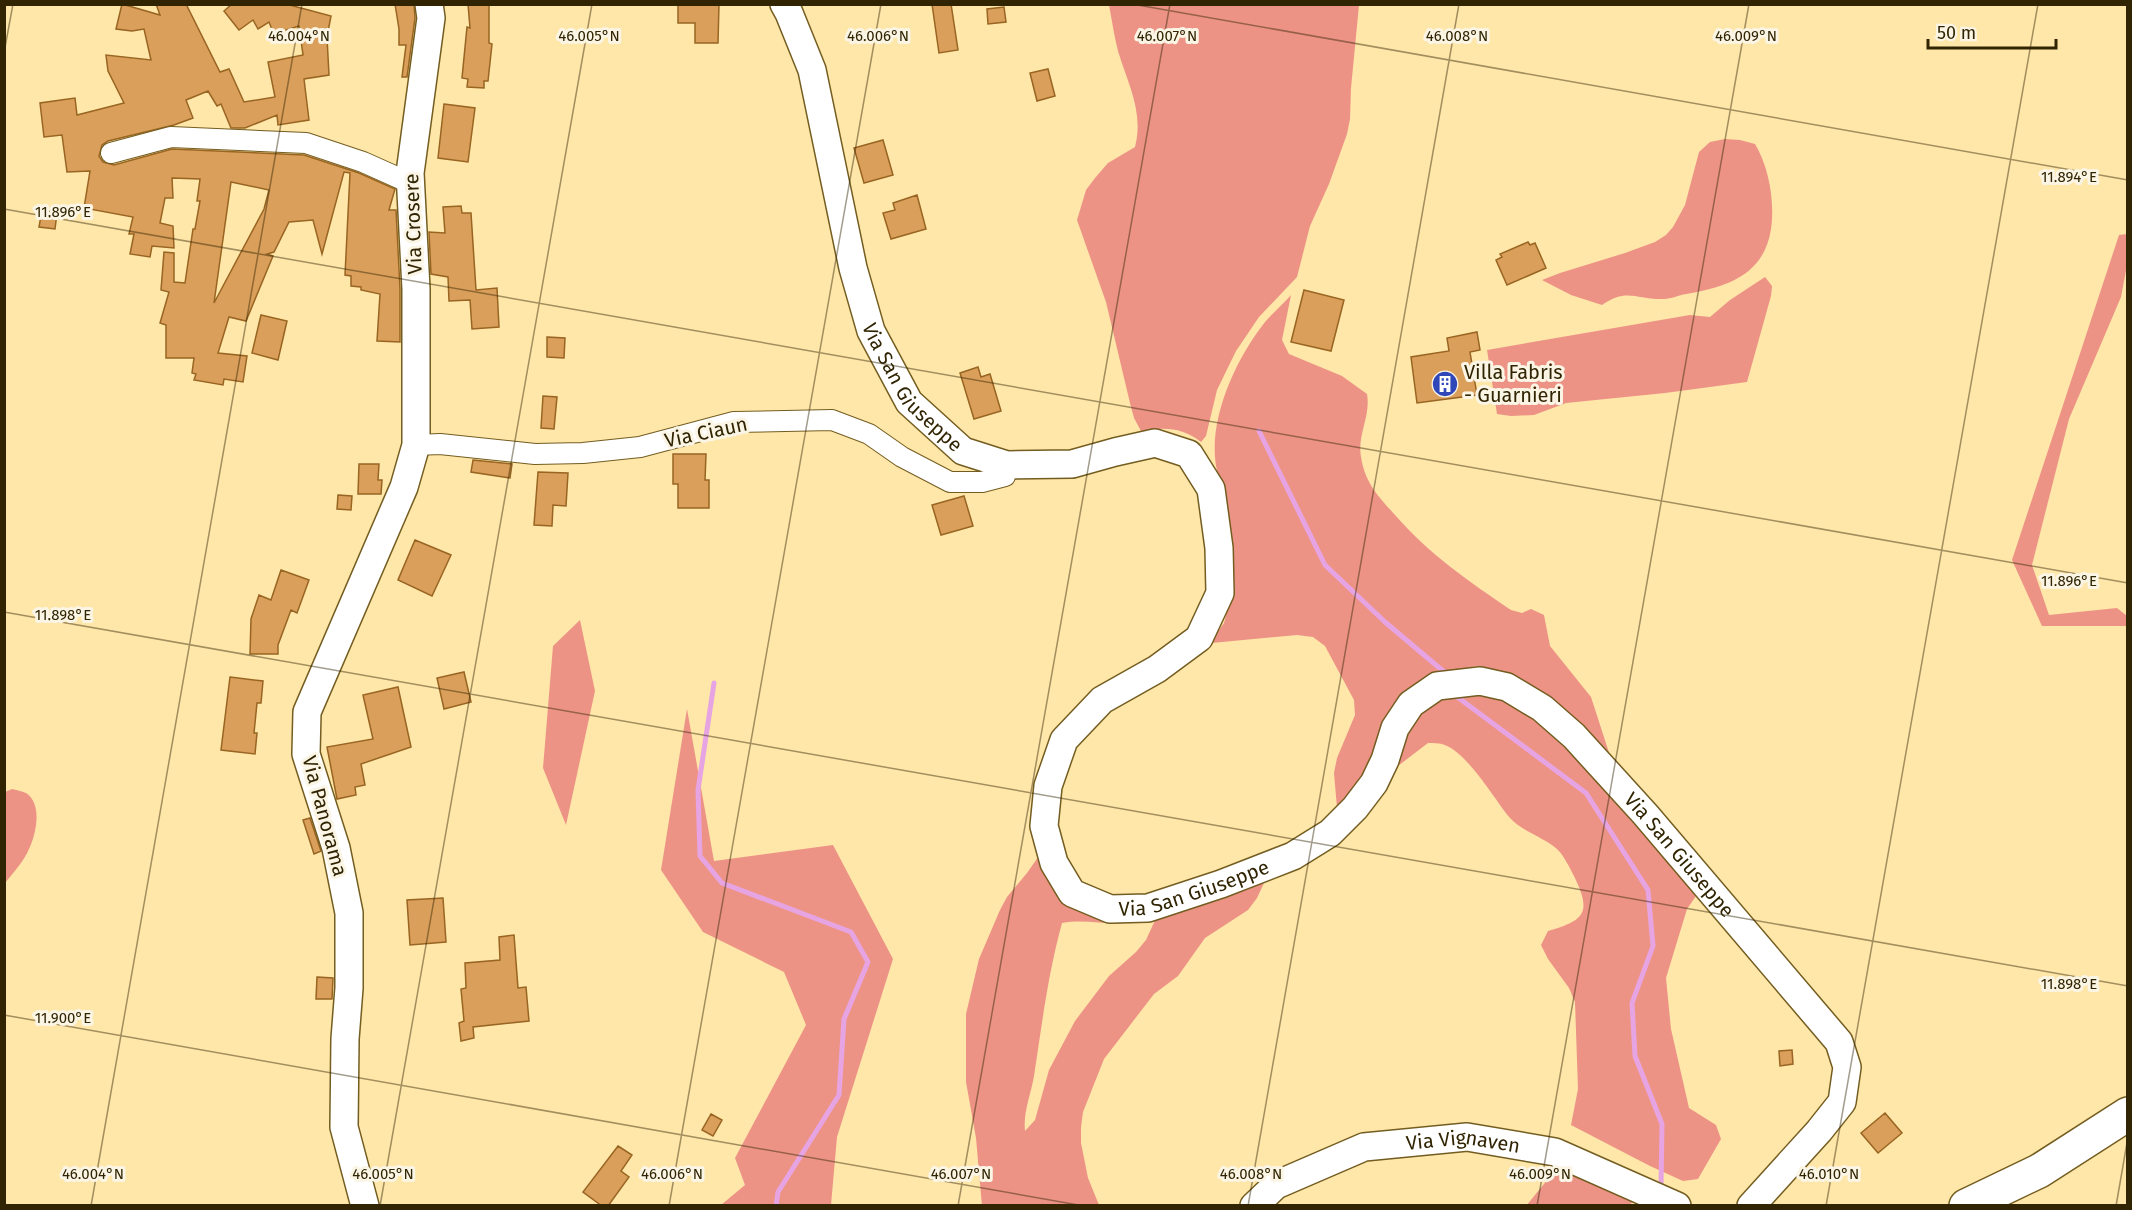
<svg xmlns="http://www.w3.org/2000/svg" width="2132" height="1210" font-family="'Fira Sans',sans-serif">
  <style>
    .forest { fill: #ed9386 }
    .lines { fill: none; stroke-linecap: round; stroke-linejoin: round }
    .stream { stroke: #e7a4e2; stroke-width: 5 }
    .building { fill: #da9f5a; stroke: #986522; stroke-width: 1.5; fill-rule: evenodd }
    .street-casing { stroke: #735d20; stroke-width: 22 }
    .secondary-casing { stroke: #735d20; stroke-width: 30 }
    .highway-casing { stroke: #735d20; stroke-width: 36 }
    .street { stroke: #fff; stroke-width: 20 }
    .secondary { stroke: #fff; stroke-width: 27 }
    .highway { stroke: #fff; stroke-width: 33 }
    .ticks { fill: none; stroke: #302402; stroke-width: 1.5; stroke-opacity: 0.45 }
    .labels { text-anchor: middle; stroke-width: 6; stroke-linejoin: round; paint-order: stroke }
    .street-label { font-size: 20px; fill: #302402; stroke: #fbf5e6 }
    .poi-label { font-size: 20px; fill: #302402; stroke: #fbf5e6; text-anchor: start }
    .ticks-label { font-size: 15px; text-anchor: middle; fill: #302402; stroke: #fbf5e6; stroke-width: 6; stroke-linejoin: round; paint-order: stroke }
  </style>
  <rect width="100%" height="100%" fill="#ffe6a9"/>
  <!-- forest -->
  <path class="forest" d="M 1109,5 L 1359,5 L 1351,88 L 1350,119 L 1347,134 L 1329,184 L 1310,226 L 1297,277 L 1259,317 L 1236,351 L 1217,390 L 1206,436 L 1201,442 C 1182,427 1164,427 1141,431 L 1134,418 L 1130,403 L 1106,302 L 1077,220 L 1086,190 L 1095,178 L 1108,163 L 1135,147 C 1144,112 1128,84 1118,51 C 1114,36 1112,20 1109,5 Z
    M 1725,139 L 1740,140 L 1755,144 C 1769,167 1775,202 1771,229 C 1764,275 1727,287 1686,294 C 1679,295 1671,299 1664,299 C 1637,300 1627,287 1602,305 L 1571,295 L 1542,280 L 1560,273 L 1625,253 L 1655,242 L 1666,235 L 1673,227 L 1685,205 L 1699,152 L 1710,142 Z
    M 2127,234 L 2127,265 L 2121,297 L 2069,419 L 2032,565 L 2049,615 L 2117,608 L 2127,616 L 2127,626 L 2042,626 L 2012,560 L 2119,235 Z
    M 1765,277 L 1772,286 L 1771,296 L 1747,382 L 1665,393 L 1566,403 L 1534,415 L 1511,416 L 1497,414 L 1487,350 L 1690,315 L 1710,317 L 1730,300 Z
    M 1291,295 L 1282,340 L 1289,354 L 1342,376 L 1367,394 C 1371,416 1357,435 1361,457 C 1365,483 1378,496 1395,515 C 1430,555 1467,580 1511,610 L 1522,613 L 1531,609 L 1544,615 L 1550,646 L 1591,697 L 1612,762 L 1499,672 L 1477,666 L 1455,670 L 1421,683 L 1359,781 L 1351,799 L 1337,808 L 1334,773 L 1337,758 L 1355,715 L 1354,700 L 1325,646 L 1313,637 L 1297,635 L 1201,644 L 1219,630 L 1224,623 L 1230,600 L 1219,478 C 1203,429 1234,361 1265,322 C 1273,313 1283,304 1291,295 Z
    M 580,620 L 595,691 L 566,825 L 543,768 L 553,646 Z
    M 1484,688 L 1540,715 L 1711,897 L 1696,896 L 1687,909 L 1666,978 L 1671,1029 L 1689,1108 L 1716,1125 L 1721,1139 L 1698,1179 L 1683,1181 L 1650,1166 L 1571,1125 L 1578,1089 L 1575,1002 L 1569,988 L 1548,959 L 1541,945 L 1548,931 C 1585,920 1592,913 1574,876 C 1569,867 1565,857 1557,849 C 1543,837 1523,832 1510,818 C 1494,799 1467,751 1442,744 C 1438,743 1433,743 1428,743 L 1394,769 L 1399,744 L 1412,724 L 1429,705 L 1449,692 Z
    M 687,709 L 714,861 L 833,845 L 893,959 L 837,1137 L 831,1205 L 721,1205 L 745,1185 L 735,1158 L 806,1025 L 784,972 L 703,932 L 661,870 Z
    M 12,789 C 16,790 22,791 26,793 C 43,804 36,834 29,849 C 24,861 13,873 5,883 L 5,792 Z
    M 1050,840 L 1062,878 L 1133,908 L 1128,923 C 1106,925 1084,919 1062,923 C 1048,974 1042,1024 1034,1076 C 1031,1094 1023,1112 1025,1131 L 1035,1120 L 1049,1070 L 1075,1021 L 1109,976 L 1136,952 L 1146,940 L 1163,903 L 1270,870 L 1257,898 L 1248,910 L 1205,938 L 1178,976 L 1154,994 L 1104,1059 L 1083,1112 L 1081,1127 L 1081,1143 L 1088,1178 L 1099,1205 L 982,1206 L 976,1138 L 966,1082 L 966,1014 L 979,959 L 1000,910 L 1007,897 L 1027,873 Z
    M 1570,1166 L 1643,1194 L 1629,1205 L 1526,1206 L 1548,1179 Z"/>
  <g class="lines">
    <!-- stream -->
    <path class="stream" d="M 1259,431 L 1325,565 L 1385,622 L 1443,671
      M 714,683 L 698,790 L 700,856 L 722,883 L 851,932 L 868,962 L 844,1019 L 839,1095 L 778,1192 L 776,1206
      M 1456,696 L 1586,793 L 1648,890 L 1653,946 L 1632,1003 L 1635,1056 L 1662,1124 L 1661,1187"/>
  </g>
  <!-- building -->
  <path class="building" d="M 122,4 L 160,15 L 156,4 L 186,4 L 220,72 L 229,69 L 244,102 L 275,97 L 268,62 L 303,55 L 299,26 L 283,31 L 273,32 L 269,22 L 258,29 L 253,20 L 239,30 L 224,11 L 232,4 L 286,4 L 331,16 L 327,37 L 329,75 L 304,79 L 309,120 L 278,125 L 277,115 L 245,128 L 231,128 L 221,104 L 217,106 L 208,91 L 186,100 L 193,118 L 174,125 L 108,141 L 102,145 L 99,156 L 103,162 L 114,165 L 172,149 L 304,155 L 359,173 L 395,189 L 389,210 L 396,210 L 400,289 L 400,342 L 377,341 L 380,294 L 361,290 L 361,287 L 351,286 L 351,276 L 345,275 L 350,173 L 344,172 L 322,254 L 313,220 L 289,222 L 274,252 L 267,254 L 273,256 L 246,321 L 229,317 L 218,353 L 247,356 L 243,382 L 224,379 L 223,385 L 194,380 L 196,374 L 192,373 L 194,358 L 166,358 L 166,325 L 160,323 L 169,292 L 161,290 L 164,252 L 174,253 L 174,282 L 185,283 L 193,229 L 195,229 L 200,201 L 197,201 L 200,179 L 172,178 L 173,198 L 165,198 L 160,223 L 173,226 L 174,248 L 152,246 L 150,257 L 130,254 L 134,234 L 129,234 L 133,217 L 84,208 L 90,171 L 67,172 L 62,135 L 44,137 L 40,103 L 75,98 L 77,115 L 124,103 L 108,71 L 106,55 L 151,60 L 144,29 L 132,31 L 116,29 ZM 231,182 L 269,190 L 264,209 L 214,303 Z
    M 395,4 L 414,4 L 415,18 L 407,77 L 402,77 L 406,45 L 399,45 L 399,29 Z
    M 468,4 L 489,4 L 489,43 L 492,44 L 488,81 L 484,81 L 484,88 L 467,87 L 468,79 L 462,78 L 467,27 L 470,28 Z
    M 678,4 L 719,4 L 718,43 L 695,43 L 695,23 L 678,23 Z
    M 932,4 L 951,4 L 958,50 L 939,53 Z
    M 1004,7 L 1006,22 L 988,24 L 987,9 Z
    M 1048,69 L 1055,96 L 1037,101 L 1030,73 Z
    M 444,104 L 475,108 L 468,162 L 438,158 Z
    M 883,140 L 893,175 L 864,183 L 854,148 Z
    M 917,195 L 926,229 L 891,239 L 883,213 L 895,210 L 893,203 Z
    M 461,206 L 462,213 L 471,213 L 476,290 L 497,288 L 499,327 L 472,329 L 470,300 L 449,301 L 448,277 L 431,274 L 429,232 L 445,233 L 443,207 Z
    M 42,210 L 57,213 L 55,229 L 39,227 Z
    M 1528,242 L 1530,245 L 1535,243 L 1546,268 L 1507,285 L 1496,260 L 1502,257 L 1500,254 Z
    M 1304,290 L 1344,300 L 1331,351 L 1291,342 Z
    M 261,315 L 287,321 L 278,360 L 252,353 Z
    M 1477,332 L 1480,350 L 1470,352 L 1477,395 L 1417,403 L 1411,357 L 1449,351 L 1447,338 Z
    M 547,337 L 565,338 L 564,358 L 547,357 Z
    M 978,367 L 981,377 L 990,374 L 1001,411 L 974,419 L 960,373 Z
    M 543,396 L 557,397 L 554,429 L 541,428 Z
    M 673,454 L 706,454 L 705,480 L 709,480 L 709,508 L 678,508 L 678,484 L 673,484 Z
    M 473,460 L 512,464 L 510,478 L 471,472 Z
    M 359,464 L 379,464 L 378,480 L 382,480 L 381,494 L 358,494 Z
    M 538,472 L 568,473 L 566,506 L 553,505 L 552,526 L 534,525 Z
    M 338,495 L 352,496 L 351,510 L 337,509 Z
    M 964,496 L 973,526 L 941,535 L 932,505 Z
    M 415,540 L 451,555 L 432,596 L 398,580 Z
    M 281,570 L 309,580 L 297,613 L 291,610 L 278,645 L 278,654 L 250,654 L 251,619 L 259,595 L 271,600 Z
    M 464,672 L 471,702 L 444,709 L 437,678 Z
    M 230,677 L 263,681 L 261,703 L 257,703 L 254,733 L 257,733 L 255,754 L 221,750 Z
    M 398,687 L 411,747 L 361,764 L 365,785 L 355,787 L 356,795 L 337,799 L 327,747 L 373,739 L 363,695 Z
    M 310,818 L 321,851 L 314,854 L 303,820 Z
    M 443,898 L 446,942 L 410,945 L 407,900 Z
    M 514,935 L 518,988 L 526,987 L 529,1021 L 473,1027 L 474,1038 L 461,1041 L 459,1023 L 464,1021 L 461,989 L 466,988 L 465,963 L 500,960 L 499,937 Z
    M 317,977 L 333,978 L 332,999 L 316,999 Z
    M 1792,1050 L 1793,1064 L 1780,1066 L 1779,1051 Z
    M 1885,1113 L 1902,1133 L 1878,1153 L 1861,1133 Z
    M 711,1114 L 722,1120 L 713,1136 L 702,1130 Z
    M 618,1146 L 632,1155 L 621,1171 L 629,1177 L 608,1206 L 602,1206 L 583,1192 Z"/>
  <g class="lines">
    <!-- street casing -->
    <g class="street-casing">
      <path id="street" d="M 111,153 L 171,137 L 306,143 L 363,162 L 410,183
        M 416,445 L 440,444 L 535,454 L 583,453 L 640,447 L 734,422 L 832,420 L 869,434 L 902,457 L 950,482 L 982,482 L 1005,476 L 1007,465"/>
    </g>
    <!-- secondary casing -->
    <g class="secondary-casing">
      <g id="secondary">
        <path id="s1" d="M 784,4 L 789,13 L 812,70 L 853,268 L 871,331 L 909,402 L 963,451 L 1007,465 L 1072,464 L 1115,452 L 1155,443 L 1189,454 L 1211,489 L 1219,548 L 1220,593 L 1199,638 L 1157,669 L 1102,700 L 1064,740 L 1048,786 L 1044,826 L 1054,863 L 1072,893 L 1110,909 L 1148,908 L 1221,884 L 1293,856 L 1330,833 L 1355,808 L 1374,783 L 1385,760 L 1395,728 L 1411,704 L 1437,686 L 1480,681 L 1507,687 L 1542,708 L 1574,736 L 1645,814 L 1839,1042 L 1847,1067 L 1842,1102 L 1819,1131 L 1751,1206"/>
        <path d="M 365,1206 L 344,1127 L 345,1039 L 349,988 L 349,913 L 336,848 L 306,754 L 307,712 L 404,487 L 416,445 L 416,289 L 410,173 L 431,18 L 429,4"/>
        <path id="s2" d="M 1254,1206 L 1276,1185 L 1364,1147 L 1467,1137 L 1555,1152 L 1677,1206"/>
      </g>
    </g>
    <!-- highway casing -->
    <g class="highway-casing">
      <path id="highway" d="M 1966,1206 L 2039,1171 L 2128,1114"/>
    </g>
    <!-- street -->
    <use href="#street" class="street"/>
    <!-- secondary -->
    <use href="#secondary" class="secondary"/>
    <!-- highway -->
    <use href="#highway" class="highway"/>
  </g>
  <!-- ticks -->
  <path class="ticks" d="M 1132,4 L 2128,180M 4,53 L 13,4M 4,209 L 2128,583M 4,612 L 2128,986M 4,1015 L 1084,1206M 91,1206 L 302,4M 380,1206 L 592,4M 669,1206 L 881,4M 958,1206 L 1170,4M 1248,1206 L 1459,4M 1537,1206 L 1749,4M 1826,1206 L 2038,4M 2116,1206 L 2128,1137"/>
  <!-- icons -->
  <defs>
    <g id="building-disc" transform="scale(1.35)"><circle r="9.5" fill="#2f47b8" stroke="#fbf5e6"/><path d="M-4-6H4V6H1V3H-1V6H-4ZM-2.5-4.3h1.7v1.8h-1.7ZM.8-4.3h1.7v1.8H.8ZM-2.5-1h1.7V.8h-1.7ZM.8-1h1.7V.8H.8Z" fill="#fff"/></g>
  </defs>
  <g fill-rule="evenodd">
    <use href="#building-disc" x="1445" y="384"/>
  </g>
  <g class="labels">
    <!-- street labels -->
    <g class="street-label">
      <text transform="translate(413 224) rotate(-92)" y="7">Via Crosere</text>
      <text dy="7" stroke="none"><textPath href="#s1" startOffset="410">Via San Giuseppe</textPath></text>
      <text transform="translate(706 432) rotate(-12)" y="7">Via Ciaun</text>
      <text transform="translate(325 816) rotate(75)" y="7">Via Panorama</text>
      <text dy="7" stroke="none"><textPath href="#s1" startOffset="2030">Via San Giuseppe</textPath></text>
      <text dy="7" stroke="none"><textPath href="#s1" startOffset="1382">Via San Giuseppe</textPath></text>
      <text dy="7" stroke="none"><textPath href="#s2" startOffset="226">Via Vignaven</textPath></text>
    </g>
    <!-- poi labels -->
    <g class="poi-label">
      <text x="1464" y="379">Villa Fabris<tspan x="1464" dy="23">- Guarnieri</tspan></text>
    </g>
  </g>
  <g class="ticks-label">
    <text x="1746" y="41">46.009°N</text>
    <text x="299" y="41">46.004°N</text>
    <text x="589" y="41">46.005°N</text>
    <text x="878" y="41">46.006°N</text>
    <text x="1167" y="41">46.007°N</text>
    <text x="1457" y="41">46.008°N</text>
    <text x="2069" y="182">11.894°E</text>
    <text x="63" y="217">11.896°E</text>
    <text x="2069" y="586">11.896°E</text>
    <text x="63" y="620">11.898°E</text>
    <text x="2069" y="989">11.898°E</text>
    <text x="63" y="1023">11.900°E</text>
    <text x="93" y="1179">46.004°N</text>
    <text x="383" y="1179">46.005°N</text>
    <text x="672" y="1179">46.006°N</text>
    <text x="961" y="1179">46.007°N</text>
    <text x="1251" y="1179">46.008°N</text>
    <text x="1540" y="1179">46.009°N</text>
    <text x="1829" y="1179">46.010°N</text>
  </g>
  <!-- border -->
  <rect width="2132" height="1210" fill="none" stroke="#302402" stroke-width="12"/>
  <!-- scale -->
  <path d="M1928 39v9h128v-9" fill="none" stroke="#302402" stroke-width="3"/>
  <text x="1937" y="39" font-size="18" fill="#302402" stroke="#fbf5e6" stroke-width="4.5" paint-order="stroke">50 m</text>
</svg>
